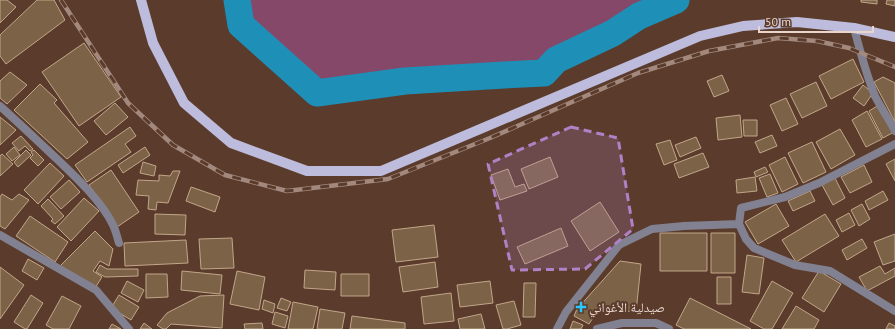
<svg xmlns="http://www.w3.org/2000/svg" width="895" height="329" font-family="'PT Sans','Noto Naskh Arabic',sans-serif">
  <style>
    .green { fill: #854869 }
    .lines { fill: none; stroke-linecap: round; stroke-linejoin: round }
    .river { stroke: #1e90b8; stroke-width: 27 }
    .building { fill: #7c6247; stroke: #c2a689 }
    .minor { stroke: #828191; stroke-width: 8 }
    .primary { stroke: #bebcdc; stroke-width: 10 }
    .rail-casing { stroke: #a3897d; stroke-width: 4.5 }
    .rail { stroke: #5b3c2c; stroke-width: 3; stroke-dasharray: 9; stroke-linecap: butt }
    .marked { fill: #b280c6; fill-opacity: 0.2; stroke: #b280c6; stroke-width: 3; stroke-dasharray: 8 5; stroke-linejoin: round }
    .poi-dot { fill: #29c8ff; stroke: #5b3c2c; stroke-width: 1.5 }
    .labels { text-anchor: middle; stroke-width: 4; stroke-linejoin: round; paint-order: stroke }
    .poi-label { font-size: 13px; fill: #e9d5cc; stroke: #5b3c2c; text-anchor: start }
  </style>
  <rect width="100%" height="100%" fill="#5b3c2c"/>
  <!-- green -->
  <path class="green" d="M 237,0 L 682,0 L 613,33 L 544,73 L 317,93 L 241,25 Z"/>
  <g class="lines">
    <!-- river -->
    <path class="river" d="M 237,0 L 241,25 L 317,93 L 405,81 L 504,75 L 544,73 L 556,60 L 613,33 L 639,16 L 676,0"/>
  </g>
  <!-- building -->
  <path class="building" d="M 0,0 L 7,0 L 16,7 L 0,23 Z
    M 37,0 L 54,0 L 65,20 L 6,64 L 0,56 L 0,35 Z
    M 861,0 L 877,0 L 877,4 L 861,2 Z
    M 887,0 L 895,0 L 895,6 L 886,4 Z
    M 84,43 L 121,97 L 79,126 L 42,72 Z
    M 853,59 L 864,82 L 831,99 L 819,76 Z
    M 10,72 L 27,85 L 7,104 L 0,98 L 0,81 Z
    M 722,75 L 729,91 L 714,97 L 707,81 Z
    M 883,77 L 895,83 L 895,122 L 874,82 Z
    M 816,82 L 827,106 L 802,118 L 790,94 Z
    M 40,84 L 57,100 L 54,103 L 88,142 L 67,159 L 14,110 Z
    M 863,85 L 873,93 L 864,106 L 853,98 Z
    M 786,98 L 798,124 L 782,131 L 770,105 Z
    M 115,103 L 128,117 L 106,135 L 94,121 Z
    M 879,105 L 894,132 L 883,138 L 869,111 Z
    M 867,111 L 882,139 L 866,147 L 852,120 Z
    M 740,115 L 742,137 L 718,140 L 716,118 Z
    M 0,117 L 16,130 L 0,145 Z
    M 743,120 L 757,120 L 757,136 L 744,136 Z
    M 130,127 L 136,136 L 125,144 L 131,152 L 87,182 L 75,165 Z
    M 840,129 L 855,155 L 831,169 L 816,142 Z
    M 772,135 L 777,146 L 760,153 L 755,142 Z
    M 21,136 L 33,149 L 30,151 L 25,146 L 19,151 L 12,143 Z
    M 696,137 L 701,148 L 680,157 L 675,145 Z
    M 670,140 L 677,160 L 664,165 L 656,144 Z
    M 812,142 L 826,172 L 803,183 L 788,153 Z
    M 14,147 L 20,155 L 12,161 L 6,154 Z
    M 145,147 L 150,155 L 123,173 L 118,165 Z
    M 26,150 L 31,155 L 18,167 L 14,162 Z
    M 34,150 L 44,160 L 38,166 L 30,158 L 33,155 L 31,152 Z
    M 703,153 L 709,167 L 679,178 L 674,164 Z
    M 2,154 L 13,164 L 0,176 L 0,156 Z
    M 550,157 L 558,177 L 529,189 L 521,169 Z
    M 785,157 L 798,184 L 782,192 L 769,165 Z
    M 895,159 L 895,181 L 886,164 Z
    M 143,162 L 156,166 L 154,176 L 140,173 Z
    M 50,163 L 64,176 L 38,204 L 24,190 Z
    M 864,165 L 872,182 L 850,193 L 841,177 Z
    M 765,167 L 768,172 L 756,177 L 754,172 Z
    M 508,169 L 515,187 L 524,184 L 527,191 L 500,200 L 491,175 Z
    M 111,170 L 139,212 L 117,227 L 89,185 Z
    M 173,171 L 180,171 L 168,203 L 157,202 L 156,210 L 148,209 L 149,196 L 136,195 L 138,180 L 159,181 L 159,175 L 170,176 Z
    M 770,174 L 778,193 L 767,197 L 759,178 Z
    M 755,177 L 757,191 L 737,193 L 736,180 Z
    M 835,178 L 845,198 L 833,205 L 822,185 Z
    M 69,180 L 80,192 L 61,209 L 50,197 Z
    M 191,187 L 220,197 L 215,212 L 186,201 Z
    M 810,191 L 815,201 L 793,211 L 788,201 Z
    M 883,191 L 888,200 L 869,210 L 865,201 Z
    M 2,194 L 12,200 L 19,194 L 29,200 L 5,229 L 0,226 L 0,197 Z
    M 84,198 L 99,211 L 71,241 L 57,227 Z
    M 48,199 L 64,216 L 55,224 L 51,221 L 53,219 L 41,206 Z
    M 600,202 L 619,232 L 590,251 L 571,221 Z
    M 776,204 L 789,226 L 758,244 L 745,222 Z
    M 862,204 L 870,219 L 859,226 L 851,210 Z
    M 849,213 L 855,225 L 842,232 L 836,220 Z
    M 155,214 L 186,215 L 185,235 L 155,234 Z
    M 825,214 L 839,236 L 796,262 L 782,240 Z
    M 30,216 L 68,242 L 55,262 L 16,236 Z
    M 434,225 L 438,257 L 396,262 L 392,230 Z
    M 561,228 L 568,246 L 525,264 L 517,247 Z
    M 95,231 L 113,249 L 109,266 L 100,261 L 93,271 L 102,277 L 95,288 L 60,266 Z
    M 660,233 L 707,233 L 707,271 L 660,271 Z
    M 711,233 L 735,233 L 735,273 L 711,273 Z
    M 895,234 L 895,261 L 883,265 L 874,242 Z
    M 232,238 L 234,268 L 201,269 L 199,239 Z
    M 862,239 L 867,248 L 847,260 L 842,250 Z
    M 186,240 L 188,263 L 125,266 L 124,243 Z
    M 747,255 L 764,258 L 759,294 L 742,292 Z
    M 28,259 L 44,268 L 37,280 L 22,271 Z
    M 620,261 L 641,264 L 636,312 L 599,308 L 589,324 L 574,316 L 577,309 Z
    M 435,262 L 438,287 L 403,292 L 399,267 Z
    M 100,265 L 107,269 L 138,269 L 138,276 L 105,277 L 96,272 Z
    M 880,266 L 885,274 L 895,268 L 895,276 L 867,291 L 859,277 Z
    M 0,267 L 24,285 L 0,319 Z
    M 305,270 L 336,272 L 335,290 L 304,288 Z
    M 182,271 L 222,275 L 220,294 L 181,290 Z
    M 237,271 L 265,277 L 259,310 L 230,304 Z
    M 819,271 L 841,284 L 824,312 L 802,298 Z
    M 146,274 L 167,274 L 168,297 L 146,298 Z
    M 341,274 L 369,274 L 369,296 L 341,296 Z
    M 717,277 L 731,277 L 731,304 L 717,304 Z
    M 127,281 L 144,290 L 138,302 L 121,293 Z
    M 490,281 L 493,303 L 460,307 L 457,285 Z
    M 772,281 L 793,293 L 772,329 L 764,329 L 750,321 Z
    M 524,283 L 536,283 L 535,317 L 523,317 Z
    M 451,293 L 454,321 L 424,324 L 421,297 Z
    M 31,295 L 43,303 L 27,329 L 25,329 L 14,322 Z
    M 119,295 L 139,307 L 131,320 L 111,308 Z
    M 224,295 L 222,328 L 171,324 L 166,329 L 163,329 L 157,325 L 167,313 L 200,296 Z
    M 62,296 L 81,306 L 69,329 L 53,329 L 46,325 Z
    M 281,298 L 291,302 L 287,311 L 277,308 Z
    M 690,298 L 751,329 L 684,329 L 676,325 Z
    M 264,300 L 275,304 L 273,313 L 262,309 Z
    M 514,301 L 521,325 L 507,329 L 503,329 L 496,305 Z
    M 293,302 L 318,307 L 313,329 L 288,329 Z
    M 796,306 L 819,320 L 814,329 L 782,329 Z
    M 320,309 L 345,313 L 342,329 L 317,329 Z
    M 275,312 L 288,316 L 285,328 L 272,324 Z
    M 481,314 L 485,329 L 460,329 L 458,319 Z
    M 352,316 L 405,323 L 405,329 L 350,329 Z
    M 573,321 L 583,325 L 581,329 L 570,329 Z
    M 144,323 L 152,329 L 140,329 Z
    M 262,323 L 263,329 L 245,329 L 244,324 Z
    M 889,323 L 895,326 L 895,329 L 886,329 Z
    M 112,324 L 121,329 L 109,329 Z"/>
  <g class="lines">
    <!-- minor -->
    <path class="minor" d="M 854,28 C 860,51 866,74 875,96 C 881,108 889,119 895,131
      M 0,106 C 20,124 39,142 58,160 C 77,178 102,202 113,225 C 116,231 117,237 119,243
      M 739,224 L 741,208 L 785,197 L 819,183 L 895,144
      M 0,235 L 96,290 L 129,329
      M 557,329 L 566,312 L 619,245 L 652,229 L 684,226 L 739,224 L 746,239 L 754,248 L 795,265 L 830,271 L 895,311
      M 597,329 L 622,323 L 656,323 L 669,329"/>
    <!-- primary -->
    <path class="primary" d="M 141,0 L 153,43 L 184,103 L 231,143 L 307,171 L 381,171 L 700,36 L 743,26 L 797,22 L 854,28 L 895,37"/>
    <!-- rail casing -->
    <g class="rail-casing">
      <path id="rail" d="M 61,0 L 128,103 L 173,145 L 225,175 L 287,191 L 388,179 L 490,138 L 638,73 L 709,51 L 778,38 L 817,41 L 849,48 L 895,67"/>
    </g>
    <!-- rail -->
    <use href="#rail" class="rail"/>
  </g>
  <!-- marked area -->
  <path class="marked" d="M 571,127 L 618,138 L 633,229 L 585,269 L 512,270 L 488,164 Z"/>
  <!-- markers -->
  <path class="poi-dot" d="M579 301h4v4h4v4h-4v4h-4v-4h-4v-4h4z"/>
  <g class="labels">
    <!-- poi labels -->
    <g class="poi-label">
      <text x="589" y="312">صيدلية الأغواني</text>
    </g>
  </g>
  <!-- scale -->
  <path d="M759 26v6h114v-6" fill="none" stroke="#e9d5cc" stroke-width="2"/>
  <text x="765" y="26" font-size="12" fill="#e9d5cc" stroke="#5b3c2c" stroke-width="3" paint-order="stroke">50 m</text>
</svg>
